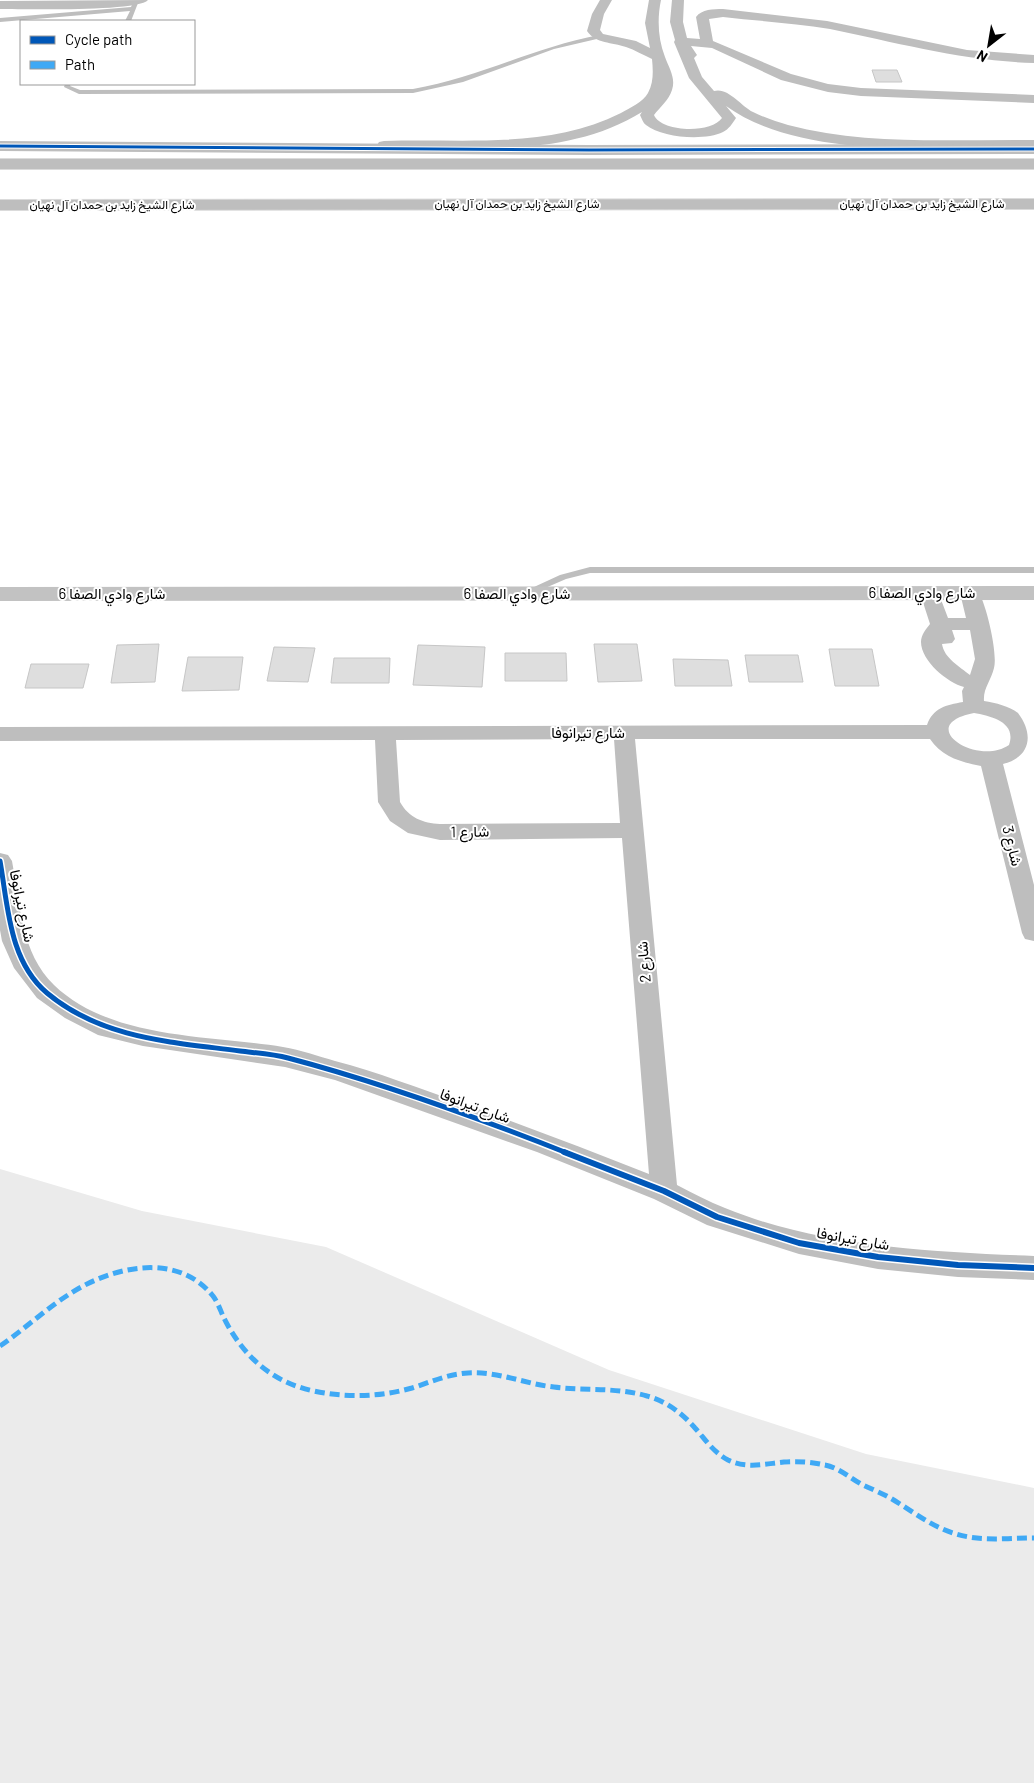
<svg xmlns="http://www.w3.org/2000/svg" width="1034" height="1783" font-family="Barlow,Vazirmatn,sans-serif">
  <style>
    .green { fill: #ebebeb }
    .building { fill: #dedede; stroke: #c6c6c6 }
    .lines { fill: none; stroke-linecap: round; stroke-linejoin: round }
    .primary-casing { stroke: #dbdbdb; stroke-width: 2 }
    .service { fill: #bebebe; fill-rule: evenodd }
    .minor { fill: #bebebe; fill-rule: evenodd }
    .tertiary { fill: #bebebe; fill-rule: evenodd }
    .secondary { fill: #c2c2c2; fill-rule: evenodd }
    .primary { fill: #bebebe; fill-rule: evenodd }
    .quiet { stroke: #3fa9f5; stroke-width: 5; stroke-dasharray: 10 5; stroke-linecap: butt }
    .cycleway-far2-casing { stroke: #fff; stroke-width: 5 }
    .cycleway-far1-casing { stroke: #fff; stroke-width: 8 }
    .cycleway-casing { stroke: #fff; stroke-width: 9 }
    .cycleway-far2 { stroke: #0057b8; stroke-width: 3 }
    .cycleway-far1 { stroke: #0057b8; stroke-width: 5 }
    .cycleway { stroke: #0057b8; stroke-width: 6 }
    .labels { text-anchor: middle; stroke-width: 4; stroke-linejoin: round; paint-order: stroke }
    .far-street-label { font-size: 12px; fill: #000; stroke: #fff }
    .street-label { font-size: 15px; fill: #000; stroke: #fff }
  </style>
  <rect width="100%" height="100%" fill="#fff"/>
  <!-- green -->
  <path class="green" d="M 0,1169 L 142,1211 L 326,1247 L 609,1370 L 866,1454 L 1034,1488 L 1034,1783 L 0,1783 Z"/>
  <!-- building -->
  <path class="building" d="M 872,70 L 897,70 L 902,82 L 876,82 Z
    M 159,644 L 155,682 L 111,683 L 117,645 Z
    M 594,644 L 637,644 L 642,681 L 598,682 Z
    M 418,645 L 485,647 L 482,687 L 413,685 Z
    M 274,647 L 315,648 L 308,682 L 267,681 Z
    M 829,649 L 872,649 L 879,686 L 835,686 Z
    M 505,653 L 566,653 L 567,681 L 505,681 Z
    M 745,655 L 798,655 L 803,682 L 749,682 Z
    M 188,657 L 243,657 L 239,690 L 182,691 Z
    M 334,658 L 390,658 L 389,683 L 331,683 Z
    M 673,659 L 728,660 L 732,686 L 675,686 Z
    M 31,664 L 89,664 L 83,688 L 25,688 Z"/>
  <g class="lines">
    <!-- primary casing -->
    <g class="primary-casing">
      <path id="primary" d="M 0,159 L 1034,159 L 1034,169 L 0,169 Z
        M 1034,199 L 1034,209 L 0,210 L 0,200 Z"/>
    </g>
    <!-- service -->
    <path class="service" d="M 133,2 L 138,3 L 131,21 L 125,21 L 130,11 L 0,22 L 0,18 L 131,7 Z
      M 599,35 L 601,36 L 601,38 L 554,49 L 463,82 L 413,93 L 79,94 L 64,87 L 65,84 L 71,84 L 70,86 L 80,90 L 413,89 C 477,78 535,47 599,35 Z
      M 590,567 L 1034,567 L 1034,573 L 590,573 L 566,579 L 529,595 L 526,596 L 521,593 L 560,575 Z"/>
    <!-- minor -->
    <path class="minor" d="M 148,0 C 138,12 22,9 0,9 L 0,1 Z
      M 600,0 L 612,0 L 604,14 L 600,30 L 603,34 L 636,41 L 650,48 L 645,23 L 649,0 L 661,0 C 657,19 658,39 665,57 C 669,68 676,78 672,90 C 669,100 660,107 654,115 C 661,132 711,134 722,118 L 689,78 L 674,42 L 675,40 L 670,22 L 672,0 L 684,0 L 683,22 L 687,38 L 700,39 L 696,17 C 702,9 713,9 723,9 L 827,21 L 967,50 L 1034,55 L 1034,63 C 964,61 898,43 830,29 C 795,23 758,21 723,17 L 709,19 L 713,41 L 791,74 L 828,84 L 861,88 L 1034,95 L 1034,103 L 861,96 L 828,92 L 781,80 L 712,48 L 691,46 L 697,55 L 694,58 L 702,77 L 714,91 C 728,87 741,106 753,112 C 763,117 777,122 788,125 C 868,146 953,139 1034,140 L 1034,148 C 943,147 802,161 726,106 L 736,118 C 732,124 729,129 723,132 C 705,141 662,138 646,125 C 643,123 642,119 640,115 L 642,112 C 564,160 471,146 384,149 L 379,148 L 377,145 L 379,142 L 384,141 C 464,138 547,150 621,113 C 630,108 643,102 648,93 C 654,82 653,70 652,59 C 643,55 635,50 626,47 C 612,42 596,44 587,31 L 592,14 Z
      M 930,587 L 937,589 L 948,618 L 966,618 L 960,593 L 963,589 L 970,587 L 977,589 C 986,602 998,653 994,668 C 991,681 983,688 984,701 C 996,703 1009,706 1018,713 C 1034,734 1031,757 1003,764 L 1034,885 L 1034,941 L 1025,939 L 1022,933 L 981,766 C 961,762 942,757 930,739 L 635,739 L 677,1185 C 693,1193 709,1202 725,1208 C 820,1247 933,1252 1034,1256 L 1034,1280 L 958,1277 L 878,1269 L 799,1254 L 707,1225 L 654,1199 L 537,1152 L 335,1080 L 285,1067 L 143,1046 L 98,1035 L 65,1018 L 37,998 L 14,968 L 2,941 L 0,930 L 0,853 L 8,855 L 12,861 C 20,904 21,953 54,985 C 111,1040 211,1035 283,1047 C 301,1050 318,1056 335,1061 C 377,1072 418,1088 459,1102 C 522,1125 586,1149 649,1174 L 622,838 L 440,840 L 408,833 L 390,821 L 378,802 L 375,740 L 0,741 L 0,727 L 927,725 C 933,708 946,705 963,702 L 962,691 L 964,687 C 948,683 921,661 921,642 C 921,635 926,629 930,624 L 920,593 L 923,589 ZM 952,630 L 970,630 L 975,659 L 970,675 C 960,667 944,658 942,644 L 952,643 L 955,639 ZM 974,713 C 991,716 1017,722 1009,745 C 977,767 913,725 974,713 ZM 614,739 L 620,823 L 440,824 C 423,823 409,818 400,802 L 396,740 Z"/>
    <!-- tertiary -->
    <path class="tertiary" d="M 0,141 L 589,145 L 1034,144 L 1034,154 L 589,155 L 0,151 Z"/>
    <!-- secondary -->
    <path class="secondary" d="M 1034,586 L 1034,600 L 0,601 L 0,587 Z"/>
    <!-- primary -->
    <use href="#primary" class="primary"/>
    <!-- quiet -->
    <path class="quiet" d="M 0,1346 C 29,1326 54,1301 85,1285 C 126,1264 181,1256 213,1296 C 219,1304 221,1313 226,1322 C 245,1358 274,1383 314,1391 C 346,1398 380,1397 412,1388 C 431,1382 448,1374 468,1373 C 498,1371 525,1384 554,1387 C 585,1391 616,1387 647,1396 C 666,1401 682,1413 695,1428 C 705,1439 713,1452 728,1460 C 747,1469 764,1464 784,1462 C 798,1461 812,1462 825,1465 C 839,1468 849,1477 861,1484 C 871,1489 882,1493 892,1499 C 912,1511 931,1526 953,1533 C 979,1542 1007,1538 1034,1538"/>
    <!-- cycleway-far2 casing -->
    <g class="cycleway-far2-casing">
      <path id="cycleway-far2" d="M 0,146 L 589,150 L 1034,149"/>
    </g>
    <!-- cycleway-far1 casing -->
    <g class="cycleway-far1-casing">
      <path id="cycleway-far1" d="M 0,861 C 8,906 9,961 47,993 C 102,1039 172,1042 240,1051 C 256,1053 273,1054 288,1058 C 383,1083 476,1117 567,1153"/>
    </g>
    <!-- cycleway casing -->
    <g class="cycleway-casing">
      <path id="cycleway" d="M 564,1152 L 664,1191 L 717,1217 L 799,1243 L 878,1257 L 958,1265 L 1034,1268"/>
    </g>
    <!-- cycleway-far2 -->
    <use href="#cycleway-far2" class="cycleway-far2"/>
    <!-- cycleway-far1 -->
    <use href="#cycleway-far1" class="cycleway-far1"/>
    <!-- cycleway -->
    <use href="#cycleway" class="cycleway"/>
  </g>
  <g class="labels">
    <!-- far-street labels -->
    <g class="far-street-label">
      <text x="517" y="208">شارع الشيخ زايد بن حمدان آل نهيان</text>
      <text x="922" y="208">شارع الشيخ زايد بن حمدان آل نهيان</text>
      <text x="112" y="209">شارع الشيخ زايد بن حمدان آل نهيان</text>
    </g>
    <!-- street labels -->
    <g class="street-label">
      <text x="922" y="598">شارع وادي الصفا 6</text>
      <text x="112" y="599">شارع وادي الصفا 6</text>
      <text x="517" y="599">شارع وادي الصفا 6</text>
      <text x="588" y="738">شارع تيرانوفا</text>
      <text transform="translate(470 832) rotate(-1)" y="5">شارع 1</text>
      <text transform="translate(1012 846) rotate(76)" y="5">شارع 3</text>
      <text transform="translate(22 906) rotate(78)" y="5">شارع تيرانوفا</text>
      <text transform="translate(644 962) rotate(-95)" y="5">شارع 2</text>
      <text transform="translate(475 1106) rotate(20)" y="5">شارع تيرانوفا</text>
      <text transform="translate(853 1239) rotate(10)" y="5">شارع تيرانوفا</text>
    </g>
  </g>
  <!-- legend -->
  <rect x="20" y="20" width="175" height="65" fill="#ffffff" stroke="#999999"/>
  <rect x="30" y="36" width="25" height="8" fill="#0057b8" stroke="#999999"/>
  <text x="65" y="45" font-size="15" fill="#000000">Cycle path</text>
  <rect x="30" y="61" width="25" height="8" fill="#3fa9f5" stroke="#999999"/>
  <text x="65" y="70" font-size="15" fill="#000000">Path</text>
  <!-- north arrow -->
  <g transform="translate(989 45) rotate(211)" stroke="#ffffff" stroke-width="4" paint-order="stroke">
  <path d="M0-4L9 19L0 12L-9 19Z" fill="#000000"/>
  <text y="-8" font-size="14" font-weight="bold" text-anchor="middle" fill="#000000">N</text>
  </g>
</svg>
